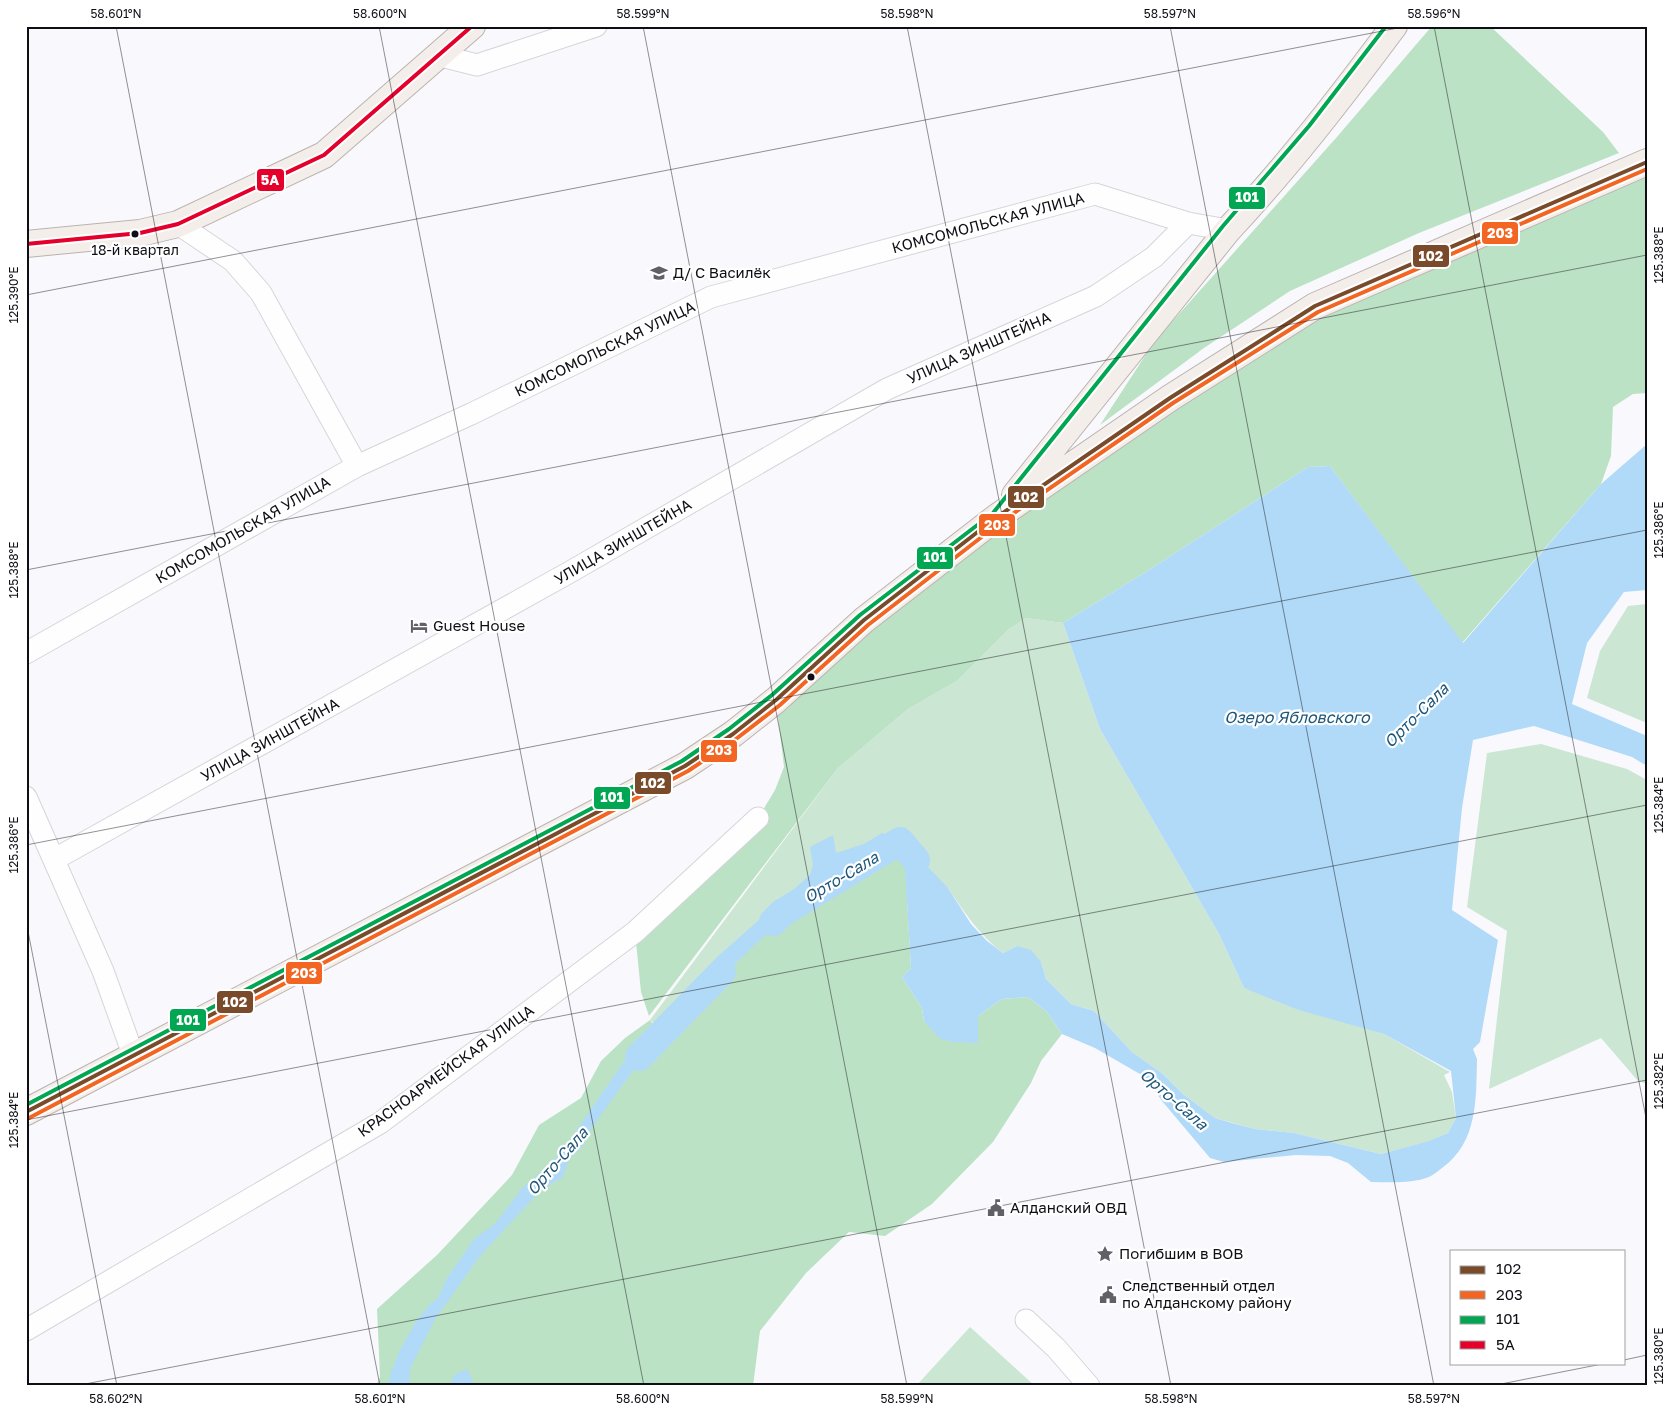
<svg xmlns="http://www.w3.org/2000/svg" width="1673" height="1412" font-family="'Golos Text',sans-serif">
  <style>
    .green { fill: #cbe6d2 }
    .forest { fill: #bbe2c5 }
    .water { fill: #b1daf9 }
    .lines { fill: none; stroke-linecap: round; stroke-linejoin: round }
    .river { stroke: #b1daf9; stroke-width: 28 }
    .minor-casing { stroke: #d5d5da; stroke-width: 23 }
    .major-casing { stroke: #bcb3af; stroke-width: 28 }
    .minor { stroke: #fefeff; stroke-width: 21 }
    .major { stroke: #f4eeeb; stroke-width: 26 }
    .bus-1-casing { stroke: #fff; stroke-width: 8 }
    .bus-2-casing { stroke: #fff; stroke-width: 8 }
    .bus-3-casing { stroke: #fff; stroke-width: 8 }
    .bus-4-casing { stroke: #fff; stroke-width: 8 }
    .bus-1 { stroke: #7a4b2a; stroke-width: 4 }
    .bus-2 { stroke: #f26522; stroke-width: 4 }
    .bus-3 { stroke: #00a651; stroke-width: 4 }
    .bus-4 { stroke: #e4002b; stroke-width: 4 }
    .ticks { fill: none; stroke: #0f0e15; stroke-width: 1; stroke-opacity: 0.45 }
    .bus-dot { fill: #0f0e15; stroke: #fff; stroke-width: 2 }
    .labels { text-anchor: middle; stroke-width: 4.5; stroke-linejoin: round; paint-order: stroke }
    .bus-label { font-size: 14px; fill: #0f0e15; stroke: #fff }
    .street-label { font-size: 15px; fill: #0f0e15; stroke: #fff }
    .poi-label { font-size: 15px; fill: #0f0e15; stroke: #fff; text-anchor: start }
    .water-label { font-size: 16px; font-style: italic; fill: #1e577a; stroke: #fff }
    .line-badge { stroke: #fff; stroke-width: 2 }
    .badge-label { font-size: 14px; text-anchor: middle; font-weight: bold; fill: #fff }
    .neatline { fill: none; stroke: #0f0e15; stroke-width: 2 }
    .ticks-label { font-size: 12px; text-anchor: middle; fill: #0f0e15 }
  </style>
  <rect width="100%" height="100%" fill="#f9f9fd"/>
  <!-- green -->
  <path class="green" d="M 1647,604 L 1647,723 L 1587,698 L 1600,651 L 1628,606 Z
    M 1026,618 L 1063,623 L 1100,729 L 1219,934 L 1244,988 L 1384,1034 L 1450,1072 L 1444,1075 L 1452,1092 L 1456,1118 L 1448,1133 L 1430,1141 L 1381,1154 L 1294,1133 L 1255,1129 L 1215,1118 L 1183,1094 L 1163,1074 L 1132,1052 L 1094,1011 L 1071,1004 L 1046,979 L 1041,962 L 1017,946 L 1003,953 C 979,935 965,913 948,888 L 782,913 L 663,1030 L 650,1020 L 838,768 L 908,709 L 957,681 L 1009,629 Z
    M 1541,744 L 1627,769 L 1647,780 L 1647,1084 L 1638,1081 L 1601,1038 L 1489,1089 L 1507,931 L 1467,907 L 1487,753 Z
    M 970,1327 L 1035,1386 L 916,1386 Z"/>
  <!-- forest -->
  <path class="forest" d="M 1432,26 L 1490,26 L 1603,132 L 1619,153 L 1419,233 L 1290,291 L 1204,348 L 1100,425 L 1154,342 L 1336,138 Z
    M 1647,162 L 1647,393 L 1633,394 L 1613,407 L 1611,456 L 1601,484 L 1462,643 L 1330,466 L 1308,467 L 1149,570 L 1063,623 L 1026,618 L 1009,629 L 957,681 L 908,709 L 838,768 L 649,1016 L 641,992 L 635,932 L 758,818 L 775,790 L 784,767 L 776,700 L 864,620 L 1315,306 Z
    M 900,841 L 905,864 L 911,968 L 902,977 L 922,1008 L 924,1021 L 952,1042 L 978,1042 L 978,1016 L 1002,999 L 1028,997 L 1047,1012 L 1062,1034 L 1041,1061 L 1031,1083 L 993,1142 L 932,1204 L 885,1236 L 849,1232 L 806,1273 L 760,1331 L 753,1386 L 376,1386 L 380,1377 L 377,1309 L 437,1255 L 512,1175 L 539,1125 L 581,1098 L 601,1061 L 625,1038 L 650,1020 L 668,1043 L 675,1038 L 663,1030 L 782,913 Z"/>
  <!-- water -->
  <path class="water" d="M 1647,444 L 1647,590 L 1624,592 L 1587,643 L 1572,704 L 1647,736 L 1647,766 L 1632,757 L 1534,726 L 1473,740 L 1462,808 L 1452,910 L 1498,940 L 1480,1042 L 1473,1049 L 1477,1059 C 1476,1099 1478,1142 1442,1168 C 1438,1171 1433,1175 1429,1177 C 1411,1184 1390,1182 1371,1182 L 1348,1163 L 1330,1156 L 1296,1155 L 1224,1162 L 1210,1158 L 1162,1101 L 1145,1077 L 1095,1048 L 1062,1034 L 1047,1012 L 1028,997 L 1002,999 L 978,1016 L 978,1043 L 952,1042 L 939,1038 L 924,1021 L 922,1008 L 902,977 L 911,968 L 904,854 L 881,843 L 850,857 L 812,886 L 798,909 L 760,940 L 711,987 L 671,1018 L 588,1133 L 583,1146 L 569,1159 L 563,1177 L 540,1191 L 480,1256 L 435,1319 L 410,1369 L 409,1386 L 389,1386 L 390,1375 L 399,1352 L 415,1323 L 429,1305 L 438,1298 L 447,1278 L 475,1238 L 495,1224 L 522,1188 L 546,1168 L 563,1150 L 627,1057 L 652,1033 L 716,958 L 810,875 L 813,865 L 810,847 L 833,835 L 836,853 L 864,844 L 882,833 L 896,837 L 924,863 L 948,888 L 971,924 L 987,941 L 1003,953 L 1017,946 L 1031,950 L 1041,962 L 1046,979 L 1071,1004 L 1094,1011 L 1132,1052 L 1163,1074 L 1183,1094 L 1215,1118 L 1232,1123 L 1255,1129 L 1294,1133 L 1381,1154 L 1429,1141 L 1448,1133 L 1456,1118 L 1451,1071 L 1384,1034 L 1299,1010 L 1244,988 L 1219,934 L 1100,729 L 1063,623 L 1149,570 L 1308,467 L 1330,466 L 1463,643 L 1601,484 Z
    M 467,1369 L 475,1386 L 450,1386 L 454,1375 Z"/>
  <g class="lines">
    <!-- river -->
    <path class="river" d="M 773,922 L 782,913 L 900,841 L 916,860
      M 639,1057 L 722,972"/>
    <!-- minor casing -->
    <g class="minor-casing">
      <path id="minor" d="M 437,55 L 477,65 L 596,26
        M 178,224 L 233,261 L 261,293 L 357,466
        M 26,653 L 357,466 L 471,414 L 711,297 L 1095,194 L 1188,223 L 1228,230
        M 26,797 L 103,971 L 134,1057
        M 55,859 L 570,572 L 887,389 L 1096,296 L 1154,257 L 1188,223
        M 1026,1320 L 1056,1348 L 1089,1386
        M 26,1330 L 380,1123 L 635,932 L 758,818"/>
    </g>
    <!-- major casing -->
    <g class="major-casing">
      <path id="major" d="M 26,244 L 140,233 L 178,224 L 324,155 L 472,26
        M 1015,495 L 1228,230 C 1288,166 1342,96 1394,26
        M 26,1112 L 685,766 L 733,734 L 776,700 L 864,620 L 997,517 L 1170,398 L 1315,306 L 1647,162"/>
    </g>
    <!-- minor -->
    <use href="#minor" class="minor"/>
    <!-- major -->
    <use href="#major" class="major"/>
    <!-- bus-1 casing -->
    <g class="bus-1-casing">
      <path id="bus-1" d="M 26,1112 L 685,766 L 733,734 L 776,700 L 864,620 L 997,517 L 1170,398 L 1315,306 L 1647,162"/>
    </g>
    <!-- bus-2 casing -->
    <g class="bus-2-casing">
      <path id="bus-2" d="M 29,1118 L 688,771 L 736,739 L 780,705 L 868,625 L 1001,522 L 1173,403 L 1318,312 L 1647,169"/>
    </g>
    <!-- bus-3 casing -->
    <g class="bus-3-casing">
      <path id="bus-3" d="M 26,1105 L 682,761 L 729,729 L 772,695 L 860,615 L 993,513 L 1223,226 L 1309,126 L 1386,26"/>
    </g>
    <!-- bus-4 casing -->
    <g class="bus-4-casing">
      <path id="bus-4" d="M 26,244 L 140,233 L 178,224 L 324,155 L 472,26"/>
    </g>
    <!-- bus-1 -->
    <use href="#bus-1" class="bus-1"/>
    <!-- bus-2 -->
    <use href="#bus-2" class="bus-2"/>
    <!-- bus-3 -->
    <use href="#bus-3" class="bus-3"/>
    <!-- bus-4 -->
    <use href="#bus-4" class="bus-4"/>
  </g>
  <!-- ticks -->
  <path class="ticks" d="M 116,26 L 380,1386M 379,26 L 644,1386M 643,26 L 907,1386M 907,26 L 1171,1386M 1170,26 L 1434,1386M 1434,26 L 1647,1123M 26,295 L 1408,26M 26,570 L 1647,255M 26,845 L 1647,530M 26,921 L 117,1386M 26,1120 L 1647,805M 1624,1360 L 1647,1355M 75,1386 L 1647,1080M 1491,1386 L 1607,1363"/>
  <!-- icons -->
  <defs>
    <g id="school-bare" transform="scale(1.35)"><path d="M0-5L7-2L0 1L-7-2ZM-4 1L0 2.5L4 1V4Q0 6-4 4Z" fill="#616066" stroke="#fff" stroke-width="2.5" paint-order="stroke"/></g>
    <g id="hotel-bare" transform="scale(1.35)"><path d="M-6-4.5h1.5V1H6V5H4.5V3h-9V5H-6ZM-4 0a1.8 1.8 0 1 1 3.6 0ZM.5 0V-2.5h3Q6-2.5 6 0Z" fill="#616066" stroke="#fff" stroke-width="2.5" paint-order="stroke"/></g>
    <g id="civic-bare" transform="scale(1.35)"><path d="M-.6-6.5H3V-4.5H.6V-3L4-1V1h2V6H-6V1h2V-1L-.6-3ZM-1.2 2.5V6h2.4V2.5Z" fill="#616066" stroke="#fff" stroke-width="2.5" paint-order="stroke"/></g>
    <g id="sight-bare" transform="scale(1.35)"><path d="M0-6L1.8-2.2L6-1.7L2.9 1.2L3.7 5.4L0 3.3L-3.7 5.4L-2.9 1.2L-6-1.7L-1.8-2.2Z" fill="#616066" stroke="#fff" stroke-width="2.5" paint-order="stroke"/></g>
  </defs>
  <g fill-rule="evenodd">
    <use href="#school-bare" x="659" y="273"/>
    <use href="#hotel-bare" x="419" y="626"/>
    <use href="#civic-bare" x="996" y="1208"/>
    <use href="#sight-bare" x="1105" y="1254"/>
    <use href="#civic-bare" x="1108" y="1295"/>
  </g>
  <!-- markers -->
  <g class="bus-dot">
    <circle cx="135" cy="234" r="4.5"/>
    <circle cx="811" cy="677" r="4.5"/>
  </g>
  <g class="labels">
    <!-- bus labels -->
    <g class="bus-label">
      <text x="135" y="255">18-й квартал</text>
    </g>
    <!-- street labels -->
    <g class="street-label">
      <text transform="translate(988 223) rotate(-15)" y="5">КОМСОМОЛЬСКАЯ УЛИЦА</text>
      <text transform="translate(979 348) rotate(-24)" y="5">УЛИЦА ЗИНШТЕЙНА</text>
      <text transform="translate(605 349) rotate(-26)" y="5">КОМСОМОЛЬСКАЯ УЛИЦА</text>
      <text transform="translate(243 530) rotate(-30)" y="5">КОМСОМОЛЬСКАЯ УЛИЦА</text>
      <text transform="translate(623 542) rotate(-30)" y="5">УЛИЦА ЗИНШТЕЙНА</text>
      <text transform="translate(270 740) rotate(-29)" y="5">УЛИЦА ЗИНШТЕЙНА</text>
      <text transform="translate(446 1071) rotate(-36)" y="5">КРАСНОАРМЕЙСКАЯ УЛИЦА</text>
    </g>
    <!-- poi labels -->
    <g class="poi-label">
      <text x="673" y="278">Д/ С Василёк</text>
      <text x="433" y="631">Guest House</text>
      <text x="1010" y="1213">Алданский ОВД</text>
      <text x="1119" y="1259">Погибшим в ВОВ</text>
      <text x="1122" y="1291">Следственный отдел<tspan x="1122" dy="17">по Алданскому району</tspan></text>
    </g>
    <!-- water labels -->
    <g class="water-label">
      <text transform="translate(1416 715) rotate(-45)" y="6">Орто-Сала</text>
      <text x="1297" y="723">Озеро Ябловского</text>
      <text transform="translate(841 877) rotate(-31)" y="6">Орто-Сала</text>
      <text transform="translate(1174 1099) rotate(41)" y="6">Орто-Сала</text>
      <text transform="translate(557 1161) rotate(-49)" y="6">Орто-Сала</text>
    </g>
  </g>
  <g class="line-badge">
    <rect x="256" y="168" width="29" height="24" rx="5" fill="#e4002b"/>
    <rect x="1228" y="186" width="38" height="24" rx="5" fill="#00a651"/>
    <rect x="1481" y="221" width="38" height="24" rx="5" fill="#f26522"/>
    <rect x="1412" y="244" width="38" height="24" rx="5" fill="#7a4b2a"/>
    <rect x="1007" y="485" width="38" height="24" rx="5" fill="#7a4b2a"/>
    <rect x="978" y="513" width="38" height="24" rx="5" fill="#f26522"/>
    <rect x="916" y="546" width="38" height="24" rx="5" fill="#00a651"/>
    <rect x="700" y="739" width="38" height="24" rx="5" fill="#f26522"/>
    <rect x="634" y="771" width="38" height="24" rx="5" fill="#7a4b2a"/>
    <rect x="593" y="786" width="38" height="24" rx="5" fill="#00a651"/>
    <rect x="285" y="961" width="38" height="24" rx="5" fill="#f26522"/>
    <rect x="216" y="990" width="38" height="24" rx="5" fill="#7a4b2a"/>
    <rect x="169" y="1008" width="38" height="24" rx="5" fill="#00a651"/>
  </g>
  <g class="badge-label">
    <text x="270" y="185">5А</text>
    <text x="1247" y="202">101</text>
    <text x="1500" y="238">203</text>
    <text x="1431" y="261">102</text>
    <text x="1026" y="502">102</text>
    <text x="997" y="530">203</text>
    <text x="935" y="562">101</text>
    <text x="719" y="755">203</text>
    <text x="653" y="788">102</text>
    <text x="612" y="802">101</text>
    <text x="304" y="978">203</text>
    <text x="235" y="1007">102</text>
    <text x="188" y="1025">101</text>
  </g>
  <!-- border -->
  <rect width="1673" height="1412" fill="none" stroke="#ffffff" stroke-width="55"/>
  <!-- legend -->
  <rect x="1450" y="1250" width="175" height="115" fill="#ffffff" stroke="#9f9fa1"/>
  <rect x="1460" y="1266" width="25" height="8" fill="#7a4b2a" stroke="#9f9fa1"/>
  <text x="1496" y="1274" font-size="15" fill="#0f0e15">102</text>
  <rect x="1460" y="1291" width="25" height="8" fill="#f26522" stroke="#9f9fa1"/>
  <text x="1496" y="1300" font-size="15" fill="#0f0e15">203</text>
  <rect x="1460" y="1316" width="25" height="8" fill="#00a651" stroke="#9f9fa1"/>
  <text x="1496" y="1324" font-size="15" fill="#0f0e15">101</text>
  <rect x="1460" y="1341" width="25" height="8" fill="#e4002b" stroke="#9f9fa1"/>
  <text x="1496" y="1350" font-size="15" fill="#0f0e15">5А</text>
  <rect x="28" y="28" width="1618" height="1356" class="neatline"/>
  <g class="ticks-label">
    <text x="116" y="18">58.601°N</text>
    <text x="380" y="18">58.600°N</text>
    <text x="643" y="18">58.599°N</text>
    <text x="907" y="18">58.598°N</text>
    <text x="1170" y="18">58.597°N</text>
    <text x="1434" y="18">58.596°N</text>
    <text transform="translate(1659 255) rotate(-90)" y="4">125.388°E</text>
    <text transform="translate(14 295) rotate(-90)" y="4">125.390°E</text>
    <text transform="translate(1659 530) rotate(-90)" y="4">125.386°E</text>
    <text transform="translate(14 570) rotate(-90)" y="4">125.388°E</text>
    <text transform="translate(1659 805) rotate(-90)" y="4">125.384°E</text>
    <text transform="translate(14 845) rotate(-90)" y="4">125.386°E</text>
    <text transform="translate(1659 1081) rotate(-90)" y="4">125.382°E</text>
    <text transform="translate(14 1120) rotate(-90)" y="4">125.384°E</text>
    <text transform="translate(1659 1356) rotate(-90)" y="4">125.380°E</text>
    <text x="116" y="1403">58.602°N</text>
    <text x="380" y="1403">58.601°N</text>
    <text x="643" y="1403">58.600°N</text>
    <text x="907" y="1403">58.599°N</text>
    <text x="1171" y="1403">58.598°N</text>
    <text x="1434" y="1403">58.597°N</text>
  </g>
</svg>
